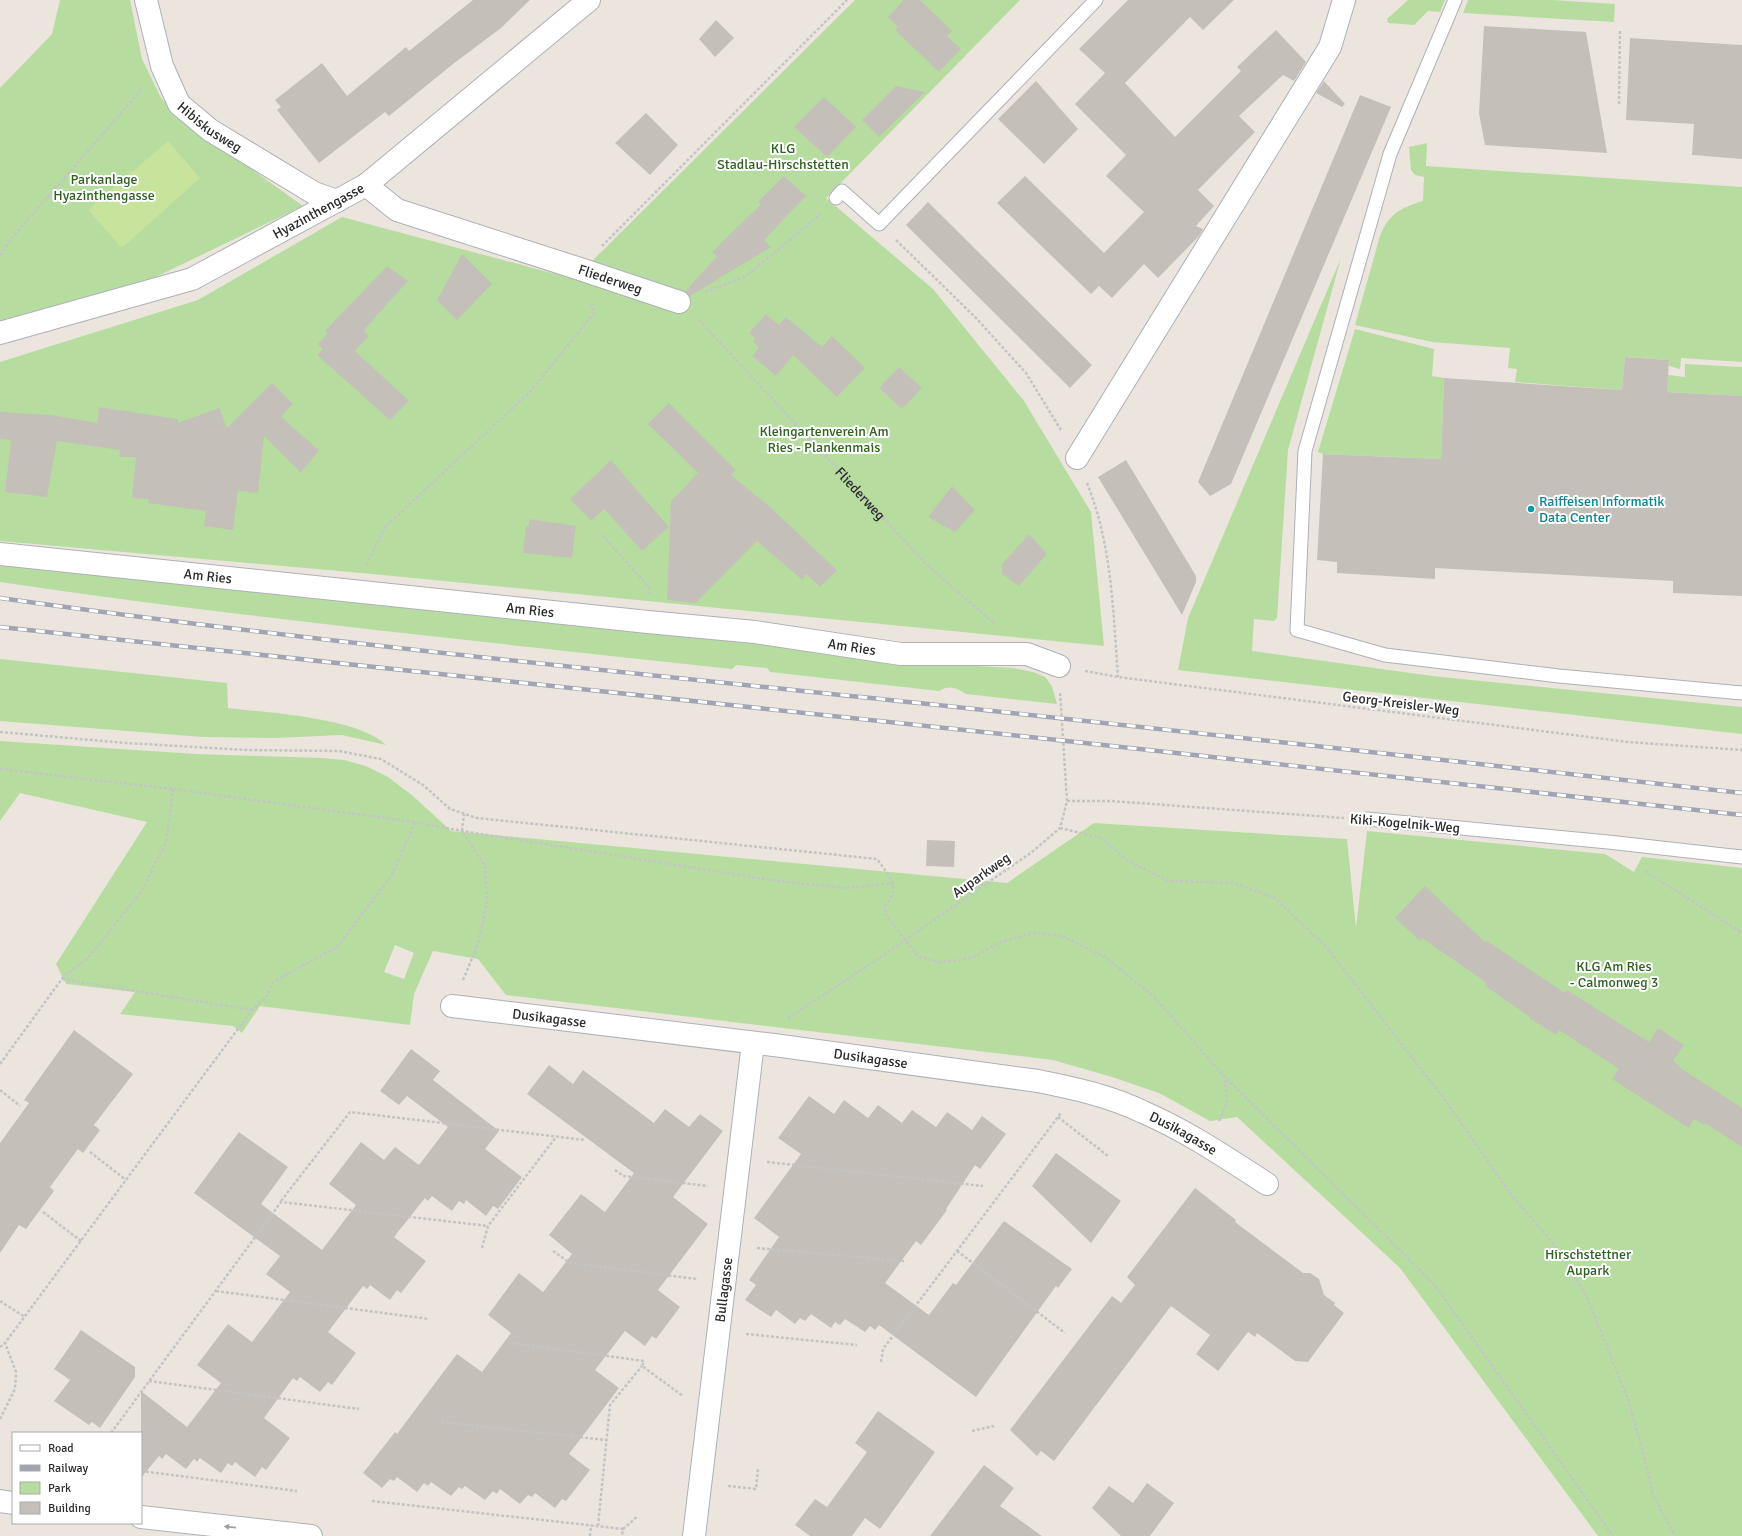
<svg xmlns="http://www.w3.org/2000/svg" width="1742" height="1536" font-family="Signika,sans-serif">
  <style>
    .green { fill: #b6dd9f; fill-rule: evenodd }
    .pitch { fill: #c7e39c }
    .building { fill: #c4c0b9 }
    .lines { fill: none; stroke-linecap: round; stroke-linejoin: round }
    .lane-casing { stroke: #aeb0ba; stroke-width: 15 }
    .street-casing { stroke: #aeb0ba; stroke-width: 24 }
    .path { stroke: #c4c4c4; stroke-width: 2.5; stroke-dasharray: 3 2; stroke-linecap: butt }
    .lane { stroke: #fff; stroke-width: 13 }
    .street { stroke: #fff; stroke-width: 22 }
    .rail-casing { stroke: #a1a4b3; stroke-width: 4.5 }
    .rail { stroke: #fff; stroke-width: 3; stroke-dasharray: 9; stroke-linecap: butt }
    .oneway { fill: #a0a0a0 }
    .culture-dot { fill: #0f9aa8; stroke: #fff; stroke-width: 1.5 }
    .labels { text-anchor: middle; stroke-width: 4; stroke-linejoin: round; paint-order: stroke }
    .street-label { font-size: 14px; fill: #2b2b2b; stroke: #fff }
    .park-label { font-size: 14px; fill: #2f6220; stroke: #fff }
    .culture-label { font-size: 14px; fill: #0d838f; stroke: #fff; text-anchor: start }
  </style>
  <rect width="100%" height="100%" fill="#ebe5de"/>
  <!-- green -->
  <path class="green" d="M 60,0 L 130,0 L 142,59 L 161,98 L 190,125 L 303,206 L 139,285 L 0,325 L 0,88 L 52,34 Z
    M 855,0 L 1020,0 L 826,198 L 933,289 L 1024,401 L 1091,512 L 1104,646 L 362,573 L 0,541 L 0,362 L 198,300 L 342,217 L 574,279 Z
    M 1408,0 L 1445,0 L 1440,12 L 1428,11 L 1414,25 L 1388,23 L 1387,19 Z
    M 1468,0 L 1552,0 L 1615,4 L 1614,22 L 1463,13 Z
    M 1427,143 L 1426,166 L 1742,187 L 1742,362 L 1681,358 L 1680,369 L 1669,366 L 1669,360 L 1625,357 L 1622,390 L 1515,382 L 1517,369 L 1508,368 L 1510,348 L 1432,342 L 1355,325 L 1380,236 C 1389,213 1401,208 1423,201 L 1424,177 L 1415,175 L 1411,170 L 1409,147 Z
    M 1341,258 L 1288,450 L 1277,618 L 1274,621 L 1254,619 L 1252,651 L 1432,676 L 1742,707 L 1742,734 L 1178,670 L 1188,618 Z
    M 1355,329 L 1434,349 L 1432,376 L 1444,378 L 1441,459 L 1323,454 L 1318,452 Z
    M 1685,364 L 1742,367 L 1742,396 L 1666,392 L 1668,375 L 1685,377 Z
    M 0,559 L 789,644 L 923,663 L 1013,668 L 1033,672 L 1045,677 L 1052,686 L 1057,704 L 966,694 C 956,687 949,685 939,691 L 770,672 L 767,668 L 736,665 L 732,669 C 488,642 243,618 0,582 Z
    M 0,659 L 227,683 L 228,708 C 268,713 357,717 386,745 L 342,735 L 274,738 L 203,737 L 0,721 Z
    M 0,741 L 196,754 L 322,758 L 344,760 L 366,766 L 388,777 L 413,796 L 451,831 L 1007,883 L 1094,823 L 1347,839 L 1356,928 L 1367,831 L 1605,854 L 1634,872 L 1642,857 L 1742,868 L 1742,1536 L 1598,1536 L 1400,1268 L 1237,1117 L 1210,1121 L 1159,1093 L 1112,1077 L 1053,1060 L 506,995 L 478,959 L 433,951 L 414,994 L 410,1025 L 260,1006 L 242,1033 L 233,1026 L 120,1014 L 135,992 L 66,984 L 56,964 L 147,822 L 20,793 L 0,821 ZM 395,945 L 414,953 L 404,979 L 384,972 Z"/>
  <!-- pitch -->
  <path class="pitch" d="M 168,141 L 200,178 L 122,248 L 88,210 Z"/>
  <!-- building -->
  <path class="building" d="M 473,0 L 530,0 L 501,28 L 453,64 L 389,116 L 385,112 L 319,163 L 277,110 L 281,107 L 275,100 L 322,63 L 347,96 L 406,47 L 409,51 Z
    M 904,0 L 920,0 L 952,31 L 947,36 L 961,49 L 939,72 L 895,30 L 898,27 L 888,17 Z
    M 1128,0 L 1234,0 L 1203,30 L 1190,17 L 1125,83 L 1175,137 L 1241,71 L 1237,67 L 1276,30 L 1306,62 L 1294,81 L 1283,75 L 1239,116 L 1255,132 L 1198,190 L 1214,206 L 1196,226 L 1203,229 L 1199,236 L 1158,278 L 1144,264 L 1112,298 L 1099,286 L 1091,294 L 997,203 L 1025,176 L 1104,253 L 1144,212 L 1106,176 L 1126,155 L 1075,104 L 1105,73 L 1079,49 Z
    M 716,20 L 734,38 L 715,57 L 699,39 Z
    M 1484,26 L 1586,32 L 1607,153 L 1485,145 L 1479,113 Z
    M 1630,38 L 1742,45 L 1742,159 L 1692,155 L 1694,124 L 1626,120 Z
    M 1036,81 L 1078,129 L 1044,164 L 998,119 Z
    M 1324,81 L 1345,104 L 1342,107 L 1316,93 Z
    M 896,86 L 925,92 L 879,137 L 862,120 Z
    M 1360,95 L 1391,107 L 1231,484 L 1210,496 L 1198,482 Z
    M 824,97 L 856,127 L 827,157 L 794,127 Z
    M 646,113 L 678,145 L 650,175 L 615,143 Z
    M 784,176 L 806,196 L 764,240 L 771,247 L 690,296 L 685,292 L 717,256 L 712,252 L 761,204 L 758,202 Z
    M 928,202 L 1092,365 L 1070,388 L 906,225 Z
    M 462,254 L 492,284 L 457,320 L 437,300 Z
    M 387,266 L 408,281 L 364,330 L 369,336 L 355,351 L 409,401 L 390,420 L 317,355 L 323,349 L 318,344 L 328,333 L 325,331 Z
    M 766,314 L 779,325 L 786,317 L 822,347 L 832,336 L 865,368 L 837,397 L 793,355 L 776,376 L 752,356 L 759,347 L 753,342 L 755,338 L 749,333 Z
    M 1625,357 L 1669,360 L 1667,392 L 1742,396 L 1742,596 L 1673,593 L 1673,581 L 1435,568 L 1435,579 L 1337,573 L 1337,562 L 1317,560 L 1323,454 L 1441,459 L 1444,378 L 1622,390 Z
    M 899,367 L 922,388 L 902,409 L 879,388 Z
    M 272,383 L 293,404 L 281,417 L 319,450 L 301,473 L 264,436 L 258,493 L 238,491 L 233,530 L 204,526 L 206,511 L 148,503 L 149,499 L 132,498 L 136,457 L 119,457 L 120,450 L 57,441 L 47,497 L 5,492 L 11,440 L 0,439 L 0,412 L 52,415 L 97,423 L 99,407 L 178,419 L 178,423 L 219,408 L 227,428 Z
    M 669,403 L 736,470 L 731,475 L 770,507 L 837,570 L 820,587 L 806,574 L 802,580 L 757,541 L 696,603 L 667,600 L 671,501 L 698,473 L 648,424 Z
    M 611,460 L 669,527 L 642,551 L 604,509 L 591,521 L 570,499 Z
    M 1126,460 L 1196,576 L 1196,582 L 1182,615 L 1098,477 Z
    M 952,486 L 975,510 L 955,532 L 928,517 Z
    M 529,519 L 576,526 L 572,558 L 523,553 L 526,526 L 529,526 Z
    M 1029,534 L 1047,554 L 1019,586 L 1002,574 L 1002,564 Z
    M 927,840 L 955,841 L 954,867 L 926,866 Z
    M 1425,886 L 1486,943 L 1487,941 L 1565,993 L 1567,990 L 1649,1042 L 1658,1028 L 1684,1045 L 1673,1061 L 1680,1066 L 1679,1067 L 1742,1108 L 1742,1147 L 1705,1123 L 1704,1125 L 1694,1119 L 1689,1128 L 1643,1099 L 1612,1079 L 1619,1069 L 1559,1030 L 1556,1035 L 1529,1018 L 1530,1017 L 1485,986 L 1487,983 L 1422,938 L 1420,941 L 1395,918 Z
    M 74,1030 L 133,1074 L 94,1125 L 100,1130 L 83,1153 L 78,1149 L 50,1187 L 54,1191 L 26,1229 L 19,1225 L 0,1253 L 0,1143 L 29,1103 L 24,1100 Z
    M 411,1049 L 440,1071 L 433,1080 L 499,1131 L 485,1149 L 522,1177 L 498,1209 L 493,1206 L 486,1216 L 466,1200 L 464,1204 L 459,1201 L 452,1211 L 432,1196 L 428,1201 L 425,1198 L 394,1237 L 426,1261 L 401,1293 L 397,1290 L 390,1300 L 370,1285 L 367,1289 L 363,1286 L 328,1332 L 356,1353 L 332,1385 L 328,1382 L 320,1392 L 300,1377 L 297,1381 L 293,1378 L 264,1418 L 290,1438 L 266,1470 L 262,1467 L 255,1477 L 235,1462 L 232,1466 L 228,1463 L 221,1473 L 200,1458 L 197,1462 L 194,1459 L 186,1469 L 166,1454 L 162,1459 L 159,1456 L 141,1478 L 141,1391 L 187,1427 L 221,1383 L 197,1365 L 228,1324 L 252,1342 L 290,1292 L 266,1274 L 280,1256 L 194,1193 L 239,1132 L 288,1167 L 261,1204 L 322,1250 L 356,1205 L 329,1184 L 361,1142 L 384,1160 L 395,1147 L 419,1165 L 448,1127 L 407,1096 L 399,1105 L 380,1091 Z
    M 549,1065 L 573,1084 L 583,1070 L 654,1123 L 665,1109 L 689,1127 L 700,1114 L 723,1131 L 673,1197 L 708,1224 L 658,1290 L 680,1307 L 656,1339 L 652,1336 L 645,1346 L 625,1331 L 595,1370 L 619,1388 L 569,1454 L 590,1470 L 566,1501 L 562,1499 L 555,1508 L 535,1493 L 532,1497 L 528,1495 L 520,1504 L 500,1489 L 497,1494 L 493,1491 L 485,1500 L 465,1486 L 462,1489 L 459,1487 L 451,1496 L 431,1482 L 428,1486 L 424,1483 L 417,1492 L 397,1477 L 394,1481 L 390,1479 L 382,1488 L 363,1473 L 395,1432 L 397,1434 L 457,1354 L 482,1372 L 511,1333 L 488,1315 L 519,1273 L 543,1292 L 572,1254 L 549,1235 L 581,1194 L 605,1212 L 634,1173 L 527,1094 Z
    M 809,1096 L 834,1114 L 844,1100 L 868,1118 L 878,1105 L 902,1123 L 912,1110 L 936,1127 L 947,1112 L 972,1130 L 982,1116 L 1006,1134 L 980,1169 L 975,1165 L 946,1209 L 947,1210 L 921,1245 L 916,1241 L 885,1283 L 929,1315 L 953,1283 L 956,1285 L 1004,1221 L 1072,1269 L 1058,1288 L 1056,1286 L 976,1397 L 879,1325 L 875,1330 L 870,1326 L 865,1332 L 845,1319 L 840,1325 L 835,1322 L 831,1328 L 811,1314 L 805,1321 L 800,1318 L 795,1324 L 776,1310 L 771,1317 L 745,1300 L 756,1285 L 749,1280 L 779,1237 L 754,1218 L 801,1154 L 778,1138 Z
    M 1056,1153 L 1121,1201 L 1091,1243 L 1032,1186 Z
    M 1195,1188 L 1236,1220 L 1235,1222 L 1303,1273 L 1310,1273 L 1319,1279 L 1324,1295 L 1335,1303 L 1334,1305 L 1344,1313 L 1308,1362 L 1295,1361 L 1257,1333 L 1255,1337 L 1248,1332 L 1218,1371 L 1196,1354 L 1210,1335 L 1171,1306 L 1054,1461 L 1041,1451 L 1037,1456 L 1010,1430 L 1112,1296 L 1121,1303 L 1135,1285 L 1127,1277 Z
    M 81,1330 L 135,1367 L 135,1377 L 100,1428 L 92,1422 L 89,1425 L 54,1401 L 70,1380 L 54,1369 Z
    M 878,1411 L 935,1452 L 880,1529 L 865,1518 L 852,1536 L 810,1536 L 795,1525 L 815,1499 L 827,1507 L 867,1452 L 855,1443 Z
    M 984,1465 L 1014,1488 L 1000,1506 L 1042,1536 L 930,1536 Z
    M 1147,1483 L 1174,1503 L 1150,1536 L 1121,1536 L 1092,1508 L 1109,1486 L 1133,1503 Z"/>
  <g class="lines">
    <!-- lane casing -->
    <g class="lane-casing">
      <path id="lane" d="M 1455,0 L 1390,154 L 1305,451 L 1297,630 L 1385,655 L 1559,676 L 1742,693
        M 836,198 L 842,191 L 879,224 L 1096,0
        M 1367,819 L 1608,842 L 1742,857"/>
    </g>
    <!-- street casing -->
    <g class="street-casing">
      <g id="street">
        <path id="s2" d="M 146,0 L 162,66 L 179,104 L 210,130 L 314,193 L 337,201"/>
        <path id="s3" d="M 366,185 L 397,210 L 580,269 L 679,302"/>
        <path id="s4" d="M 0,333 L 192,279 L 366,185 L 589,0"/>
        <path d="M 1077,458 L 1330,47 L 1344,0"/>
        <path id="s5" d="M 0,554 L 648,622 L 755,632 L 901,654 L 1027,654 L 1059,666"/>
        <path id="s6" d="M 452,1006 L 774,1045 L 1038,1081 C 1073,1088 1110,1096 1143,1112 C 1187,1131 1227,1158 1267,1184"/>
        <path d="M 0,1501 L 13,1503"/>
        <path d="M 141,1517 L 311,1536"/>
        <path id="s7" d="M 694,1536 L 753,1043"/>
      </g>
    </g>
    <!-- path -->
    <g class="path">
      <path d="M 1619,104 L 1620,29"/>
      <path d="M 896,240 L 976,318 L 1026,373 L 1061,430"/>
      <path d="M 602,246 L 847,0"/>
      <path d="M 0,255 L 12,238 L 142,89"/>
      <path d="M 705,292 L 745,277 L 821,214"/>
      <path id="s1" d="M 699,320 L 926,564 L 996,625"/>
      <path d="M 1087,483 C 1112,545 1113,610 1118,677"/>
      <path d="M 602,535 L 649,587 L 650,594"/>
      <path d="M 366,565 L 385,527 L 530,392 L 594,313 L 591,303"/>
      <path d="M 1085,671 L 1118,677 L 1628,742 L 1742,750"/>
      <path d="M 0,732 L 126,743 L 247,750 L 339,751 L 381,759 L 423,785 L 450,809 L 477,818 L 877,859 C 889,876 902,887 885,906 L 886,916 L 919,957 L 939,962 L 955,961 L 976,956 L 998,943 L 1033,933 L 1062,936 L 1105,957 L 1154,997 L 1225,1077 L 1434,1284 L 1613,1536"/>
      <path d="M 0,769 L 173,789 L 415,822 L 462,831 L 778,881 L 846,888 L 894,883"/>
      <path d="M 1067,801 L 1111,801 L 1344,818"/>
      <path d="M 1060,828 L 1102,838 L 1126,860 L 1168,881 L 1233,883 L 1275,898 L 1328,949 L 1448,1104 L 1510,1193 L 1552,1242 L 1586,1295 L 1628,1399 L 1643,1452 L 1653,1495 L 1675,1536"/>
      <path d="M 1645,871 L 1742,933"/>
      <path d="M 62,979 L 252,1010"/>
      <path d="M 463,980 L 478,944 L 487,904 L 485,866 L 462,831 L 464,814"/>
      <path d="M 788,1018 L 872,963 L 1032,852 L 1060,828 L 1067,801 L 1060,692"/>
      <path d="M 0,1064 L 64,976 L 87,959 L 141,892 L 166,842 L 173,789"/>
      <path d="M 0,1090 L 20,1106"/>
      <path d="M 1058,1117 L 1108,1156"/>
      <path d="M 1219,1121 L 1227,1103 L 1225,1078"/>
      <path d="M 90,1152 L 126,1180"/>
      <path d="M 767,1162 L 983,1186"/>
      <path d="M 615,1170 L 623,1176 L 708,1186"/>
      <path d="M 281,1201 L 350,1112 L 585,1140"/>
      <path d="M 43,1212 L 81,1241"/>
      <path d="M 482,1248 L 488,1226 L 556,1137"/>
      <path d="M 757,1248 L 904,1261"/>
      <path d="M 553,1251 L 570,1263 L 697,1279"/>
      <path d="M 957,1251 L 1065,1333"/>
      <path d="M 216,1291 L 429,1319"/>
      <path d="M 0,1301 L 25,1317"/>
      <path d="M 746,1334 L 857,1345"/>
      <path d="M 512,1343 L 644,1361 L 642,1366 L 683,1396"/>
      <path d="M 0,1347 L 5,1343"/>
      <path d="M 881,1362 L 883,1349 L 1061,1113"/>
      <path d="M 149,1381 L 359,1409"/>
      <path d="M 0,1419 L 15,1389 L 16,1372 L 5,1343 L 252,1010 L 267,996 L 273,982 L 337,947 L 392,875 L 415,822"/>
      <path d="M 441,1422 L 606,1440"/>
      <path d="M 972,1431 L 994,1426"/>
      <path d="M 111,1433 L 281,1202 L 488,1226"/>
      <path d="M 141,1471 L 297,1491"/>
      <path d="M 728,1486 L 756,1489 L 758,1469"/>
      <path d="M 372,1501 L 623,1529 L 622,1536"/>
      <path d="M 598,1526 L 610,1405 L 642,1366"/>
      <path d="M 623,1529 L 638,1516"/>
      <path d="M 590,1536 L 591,1525"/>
    </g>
    <!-- lane -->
    <use href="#lane" class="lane"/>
    <!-- street -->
    <use href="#street" class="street"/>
    <!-- rail casing -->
    <g class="rail-casing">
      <path id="rail" d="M 0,598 C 305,641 612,671 919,703 C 1193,732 1468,763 1742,793
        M 0,627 L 1039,738 L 1742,815"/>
    </g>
    <!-- rail -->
    <use href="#rail" class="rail"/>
  </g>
  <!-- one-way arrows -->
  <defs><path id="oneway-solid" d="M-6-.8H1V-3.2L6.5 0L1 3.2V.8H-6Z"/></defs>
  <use class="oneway" href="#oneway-solid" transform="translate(230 1527) rotate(-174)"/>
  <!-- markers -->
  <circle class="culture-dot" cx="1531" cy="509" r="4"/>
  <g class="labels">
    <!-- street labels -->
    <g class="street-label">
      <text dy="5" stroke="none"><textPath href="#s2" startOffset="148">Hibiskusweg</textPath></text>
      <text dy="5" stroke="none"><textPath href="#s4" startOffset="343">Hyazinthengasse</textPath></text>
      <text dy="5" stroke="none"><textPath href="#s3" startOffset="264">Fliederweg</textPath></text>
      <text dy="5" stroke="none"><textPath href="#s1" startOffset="237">Fliederweg</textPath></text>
      <text dy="5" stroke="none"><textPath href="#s5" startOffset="209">Am Ries</textPath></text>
      <text dy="5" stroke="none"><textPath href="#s5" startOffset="533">Am Ries</textPath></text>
      <text dy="5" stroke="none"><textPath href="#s5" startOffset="857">Am Ries</textPath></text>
      <text transform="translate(1401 703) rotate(7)" y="5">Georg-Kreisler-Weg</text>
      <text transform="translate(1405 823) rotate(5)" y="5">Kiki-Kogelnik-Weg</text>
      <text transform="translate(981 875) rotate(-35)" y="5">Auparkweg</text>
      <text dy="5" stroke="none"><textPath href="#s6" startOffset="98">Dusikagasse</textPath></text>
      <text dy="5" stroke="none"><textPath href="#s6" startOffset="422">Dusikagasse</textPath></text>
      <text dy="5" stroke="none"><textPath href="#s6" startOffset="746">Dusikagasse</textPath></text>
      <text dy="5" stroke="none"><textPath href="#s7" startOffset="248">Bullagasse</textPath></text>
    </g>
    <!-- park labels -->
    <g class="park-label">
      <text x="783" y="153">KLG<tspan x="783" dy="16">Stadlau-Hirschstetten</tspan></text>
      <text x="104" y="184">Parkanlage<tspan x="104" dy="16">Hyazinthengasse</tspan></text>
      <text x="824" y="436">Kleingartenverein Am<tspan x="824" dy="16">Ries - Plankenmais</tspan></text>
      <text x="1614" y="971">KLG Am Ries<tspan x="1614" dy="16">- Calmonweg 3</tspan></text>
      <text x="1588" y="1259">Hirschstettner<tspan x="1588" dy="16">Aupark</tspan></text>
    </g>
    <!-- culture labels -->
    <g class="culture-label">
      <text x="1539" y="506">Raiffeisen Informatik<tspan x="1539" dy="16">Data Center</tspan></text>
    </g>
  </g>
  <!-- legend -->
  <rect x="12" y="1432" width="130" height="92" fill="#ffffff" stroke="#aaaaaa"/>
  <rect x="20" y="1445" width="20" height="6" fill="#ffffff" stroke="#aaaaaa"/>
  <text x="48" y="1452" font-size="12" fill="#2b2b2b">Road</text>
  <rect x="20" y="1465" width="20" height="6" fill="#a1a4b3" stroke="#aaaaaa"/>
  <text x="48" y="1472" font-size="12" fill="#2b2b2b">Railway</text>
  <rect x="20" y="1482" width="20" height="12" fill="#b6dd9f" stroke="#aaaaaa"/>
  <text x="48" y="1492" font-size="12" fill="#2b2b2b">Park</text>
  <rect x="20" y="1502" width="20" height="12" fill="#c4c0b9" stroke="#aaaaaa"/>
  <text x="48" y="1512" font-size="12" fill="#2b2b2b">Building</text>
</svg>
